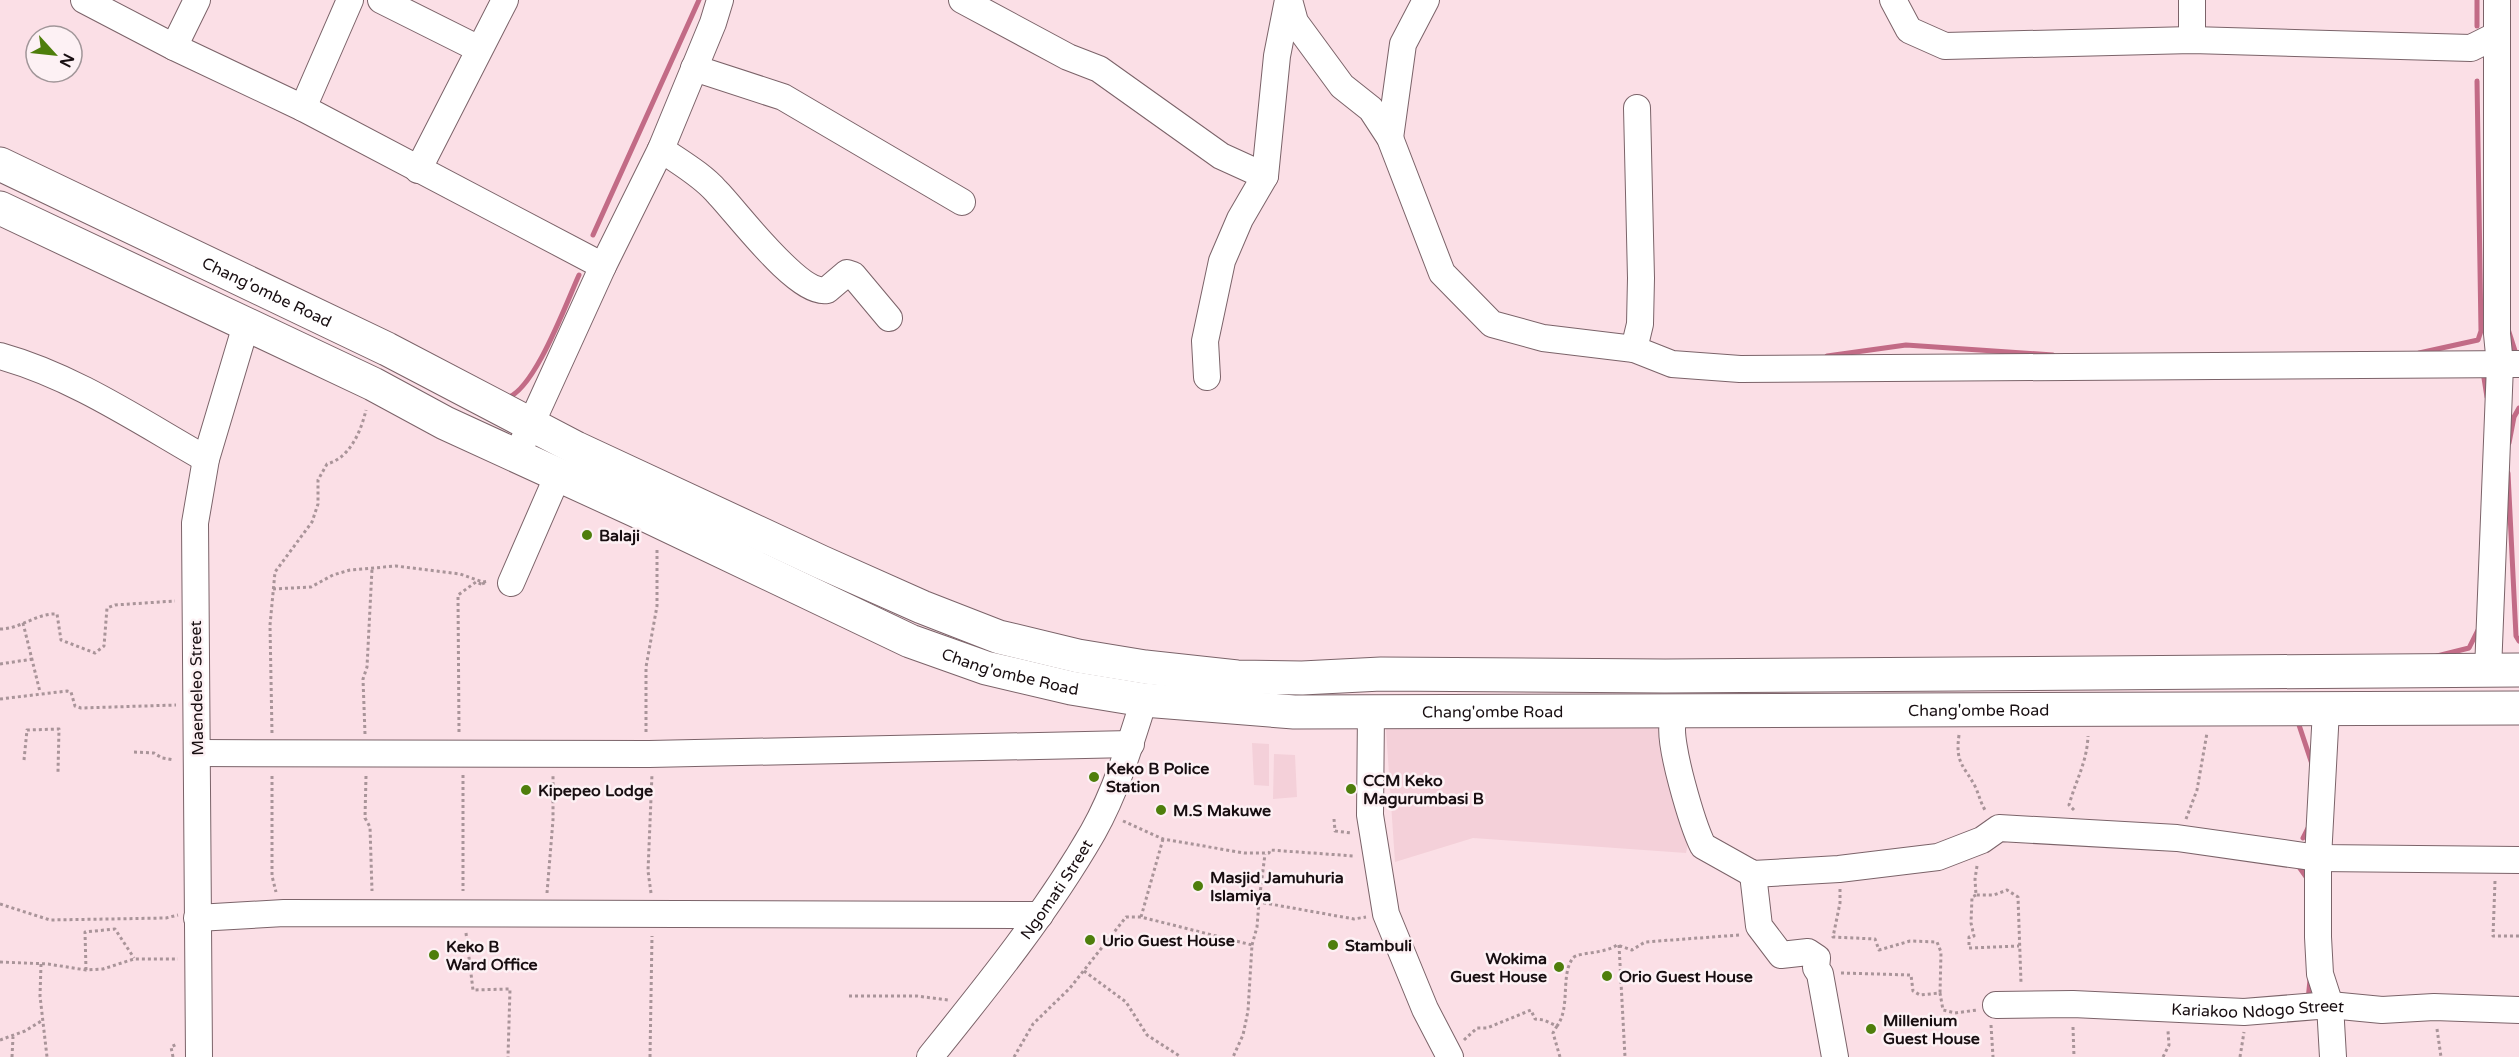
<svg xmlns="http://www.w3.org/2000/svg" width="2519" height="1057" font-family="'Varela Round',sans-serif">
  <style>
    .built { fill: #f4d0d9 }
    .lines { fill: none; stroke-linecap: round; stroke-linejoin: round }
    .stream { stroke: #c26b86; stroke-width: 5 }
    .minor-casing { stroke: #7b6369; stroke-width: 28 }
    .major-casing { stroke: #7b6369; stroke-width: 35 }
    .path { stroke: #a99499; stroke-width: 3; stroke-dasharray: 3 3; stroke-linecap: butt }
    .minor { stroke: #fff; stroke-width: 26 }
    .major { stroke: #fff; stroke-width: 33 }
    .poi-dot { fill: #4e7e0b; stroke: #fdf1f4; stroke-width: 2 }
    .labels { text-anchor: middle; stroke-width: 5; stroke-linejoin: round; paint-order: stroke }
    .street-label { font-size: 16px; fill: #180e11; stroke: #fdf1f4 }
    .poi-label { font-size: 16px; font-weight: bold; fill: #180e11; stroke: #fdf1f4; text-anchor: start }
  </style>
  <rect width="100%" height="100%" fill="#fbdfe6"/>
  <!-- built -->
  <path class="built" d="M 1385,715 L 1666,718 L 1691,830 L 1686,853 L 1473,838 L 1395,862 Z
    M 1252,743 L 1269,744 L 1269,786 L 1254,785 Z
    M 1274,754 L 1295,755 L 1297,797 L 1273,799 Z"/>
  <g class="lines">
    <!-- stream -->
    <path class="stream" d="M 2477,26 L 2477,0
      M 593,235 L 699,0
      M 2508,329 L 2517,357
      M 2419,353 L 2478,340 L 2481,331 L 2477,81
      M 1827,356 L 1906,345 L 2053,355
      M 2484,378 L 2487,397
      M 506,398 C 534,392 567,301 579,275
      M 2509,443 L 2514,417 L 2519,408
      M 2508,473 L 2516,636 L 2519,641
      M 2437,656 L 2469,648 L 2478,630
      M 2297,719 L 2312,764
      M 2303,838 L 2309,826
      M 2297,864 L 2309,881
      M 2308,1000 L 2310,980"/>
    <!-- minor casing -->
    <g class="minor-casing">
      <g id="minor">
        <path d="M 84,0 L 174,47 L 303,108 L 603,266"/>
        <path d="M 381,0 L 479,49"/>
        <path d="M 962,0 L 1068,57 L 1099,69 L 1221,156 L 1265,176"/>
        <path d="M 1289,0 L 1295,22 L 1342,86 L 1371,109 L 1390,138 L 1442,273 L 1492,324 L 1543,338 L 1634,349 L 1672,364 L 1740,369 L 2519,364"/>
        <path d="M 1893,0 L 1909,30 L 1945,46 L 2192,40 L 2471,48 L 2497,35"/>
        <path d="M 2192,40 L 2192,0"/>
        <path d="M 174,47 L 197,0"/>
        <path d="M 694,68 L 783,97 L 962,202"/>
        <path d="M 303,108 L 350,0"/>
        <path d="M 1390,138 L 1403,44 L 1426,0"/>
        <path d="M 661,149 C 679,162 701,174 716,191 C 736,211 798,296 827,290 L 847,273 L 853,275 L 889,318"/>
        <path d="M 418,170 L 505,0"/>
        <path d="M 1634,349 L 1640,324 L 1641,278 L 1637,108"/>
        <path d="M 0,356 C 75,377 139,421 206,459"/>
        <path d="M 1207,377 L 1205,341 L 1222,261 L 1240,219 L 1265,176 L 1277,56 L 1288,0"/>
        <path d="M 516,457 L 603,266 L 661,149 L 713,23 L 720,0"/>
        <path d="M 511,583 L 558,475"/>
        <path d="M 2488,671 L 2500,365 L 2497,334 L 2497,0"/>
        <path d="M 2326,710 L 2318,858 L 2318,937 L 2320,974 L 2330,1005 L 2333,1057"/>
        <path d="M 1371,712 L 1370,815 L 1386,914 L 1425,1009 L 1450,1057"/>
        <path d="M 1673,722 C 1667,741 1693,826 1703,846 L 1753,874 L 1839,869 L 1938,857 L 1982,840 L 1999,828 L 2177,838 L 2318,858 L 2519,860"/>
        <path d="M 197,753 L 649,754 L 1131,744"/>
        <path d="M 1753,874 L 1759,926 L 1781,955 L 1808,952 L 1817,958 L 1816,968 L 1820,974 L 1835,1057"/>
        <path d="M 197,918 L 284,913 L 1040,915"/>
        <path id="s1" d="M 1996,1005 L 2073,1004 L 2244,1012 L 2330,1005 L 2382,1010 L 2434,1007 L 2519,1010"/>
        <path d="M 199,1057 L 195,523 L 206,459 L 246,325"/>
        <path id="s2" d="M 930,1057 C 988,985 1047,912 1093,832 C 1116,791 1130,745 1144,700"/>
      </g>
    </g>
    <!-- major casing -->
    <g class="major-casing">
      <g id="major">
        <path id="s3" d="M 0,164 L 387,349 L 576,448 L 821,562 L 922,607 L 999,637 L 1078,656 L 1145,667 L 1237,677 L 1302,678 L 1381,674 L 1665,676 L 2519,670"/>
        <path id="s4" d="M 0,208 L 373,384 L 445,423 L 650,517 L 910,641 L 986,668 L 1071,688 L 1144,700 L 1294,712 L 2519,708"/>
      </g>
    </g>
    <!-- path -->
    <path class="path" d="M 273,589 L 311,587 L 333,575 L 350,570 L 396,566 L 460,574 L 483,582 L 489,581
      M 23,623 L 40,692
      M 0,629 C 21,629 36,613 57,614 L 61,640 L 95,653 L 104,646 L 107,608 L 115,605 L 175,601
      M 0,664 L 33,659
      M 0,699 L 67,691 L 71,692 L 75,706 L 81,708 L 176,705
      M 459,732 L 458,595 L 476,582 L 484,585 L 483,582
      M 646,732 L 646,667 L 657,606 L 657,549
      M 272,733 L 270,625 L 275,572 L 312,522 L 318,504 L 318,480 L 327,464 C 350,458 361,431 366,410
      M 365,734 L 363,679 L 367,667 L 372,569
      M 1959,735 C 1955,764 1964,765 1976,788 C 1979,796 1981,803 1985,810
      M 134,752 L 154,753 L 162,758 L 174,760
      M 24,760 L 27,730 L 59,729 L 58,772
      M 463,775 L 463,891
      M 272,776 L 272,876 L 276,892
      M 366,776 L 365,818 L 370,827 L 372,891
      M 2074,810 L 2069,805 C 2076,780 2087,762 2088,736
      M 1334,819 L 1335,831 L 1351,833
      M 2186,819 L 2197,790 L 2207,733
      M 1123,821 L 1163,839 L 1244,853 L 1269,853 L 1270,850 L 1354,856
      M 1163,839 L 1141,917 L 1252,945 L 1248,1011 L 1243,1035 L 1233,1057
      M 1977,866 L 1975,879 L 1976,895 L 1994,895 L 2007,890 L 2018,897 L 2021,983
      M 2495,881 L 2493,936 L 2519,936
      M 1840,889 L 1840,903 L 1833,937 L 1875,939 L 1879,950 L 1910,941 L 1937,942 L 1941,952 L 1940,993
      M 547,893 L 553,820 L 553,774
      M 651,893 L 648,871 L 652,774
      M 1976,895 L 1972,897 L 1971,923 L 1974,936 L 1969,937 L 1969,948 L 2019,946
      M 1259,902 L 1265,854
      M 0,904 L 50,920 L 166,918 L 178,915
      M 466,933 L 473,990 L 510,989 L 508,1057
      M 1252,945 L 1257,927 L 1259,902 L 1354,919 L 1366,917
      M 1619,945 L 1625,1057
      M 0,962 L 48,964 L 86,970 L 103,969 L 134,959 L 178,959
      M 41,964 L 40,996 L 47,1057
      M 86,970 L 85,932 L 115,929 L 134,958
      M 1084,971 L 1126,1002 L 1147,1035 L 1181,1057
      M 1841,973 L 1911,975 L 1913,991 L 1920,995 L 1940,993 L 1943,1010 L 1955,1013 L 1977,1010
      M 849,996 L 917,996 L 948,1000
      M 1991,1025 L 1993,1057
      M 1557,1026 L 1553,1033 L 1560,1057
      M 2073,1027 L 2074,1057
      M 2437,1029 L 2441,1057
      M 0,1040 L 25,1031 L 43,1020
      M 1464,1040 L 1477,1028 L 1487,1028 L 1531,1010 L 1535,1019 L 1544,1020 L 1557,1026 C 1571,1007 1560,975 1573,958 C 1578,952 1605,954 1617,945 L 1632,950 L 1645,942 L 1739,935
      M 12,1057 L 13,1037
      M 173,1057 L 171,1047 L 177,1044
      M 650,1057 L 652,936
      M 1014,1057 L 1033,1024 L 1070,988 L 1126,917 L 1141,917
      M 2163,1057 L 2169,1045 L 2168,1031
      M 2240,1057 L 2244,1032"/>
    <!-- minor -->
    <use href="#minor" class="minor"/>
    <!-- major -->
    <use href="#major" class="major"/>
  </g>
  <!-- markers -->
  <g class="poi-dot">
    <circle cx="587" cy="535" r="6"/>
    <circle cx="1094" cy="777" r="6"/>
    <circle cx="1351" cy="789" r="6"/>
    <circle cx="526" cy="790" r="6"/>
    <circle cx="1161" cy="810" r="6"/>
    <circle cx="1198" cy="886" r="6"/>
    <circle cx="1090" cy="940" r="6"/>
    <circle cx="1333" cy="945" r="6"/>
    <circle cx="434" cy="955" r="6"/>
    <circle cx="1559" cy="967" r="6"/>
    <circle cx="1607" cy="976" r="6"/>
    <circle cx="1871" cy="1029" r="6"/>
  </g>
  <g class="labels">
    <!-- street labels -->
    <g class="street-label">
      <text dy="6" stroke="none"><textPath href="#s3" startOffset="296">Chang'ombe Road</textPath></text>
      <text dy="6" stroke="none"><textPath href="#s4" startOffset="1113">Chang'ombe Road</textPath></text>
      <text transform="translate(196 688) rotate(-91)" y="6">Maendeleo Street</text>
      <text dy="6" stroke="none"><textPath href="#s4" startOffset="1599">Chang'ombe Road</textPath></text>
      <text dy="6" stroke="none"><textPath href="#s4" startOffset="2085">Chang'ombe Road</textPath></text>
      <text dy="6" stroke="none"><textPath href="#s2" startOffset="210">Ngomati Street</textPath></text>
      <text dy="6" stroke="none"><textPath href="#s1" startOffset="262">Kariakoo Ndogo Street</textPath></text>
    </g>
    <!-- poi labels -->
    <g class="poi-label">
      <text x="599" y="541">Balaji</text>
      <text x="1106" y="774">Keko B Police<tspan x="1106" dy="18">Station</tspan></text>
      <text x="1363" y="786">CCM Keko<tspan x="1363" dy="18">Magurumbasi B</tspan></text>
      <text x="538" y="796">Kipepeo Lodge</text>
      <text x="1173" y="816">M.S Makuwe</text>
      <text x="1210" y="883">Masjid Jamuhuria<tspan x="1210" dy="18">Islamiya</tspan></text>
      <text x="1102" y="946">Urio Guest House</text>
      <text x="1345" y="951">Stambuli</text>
      <text x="446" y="952">Keko B<tspan x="446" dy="18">Ward Office</tspan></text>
      <text x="1547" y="964" text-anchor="end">Wokima<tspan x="1547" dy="18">Guest House</tspan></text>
      <text x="1619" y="982">Orio Guest House</text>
      <text x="1883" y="1026">Millenium<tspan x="1883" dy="18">Guest House</tspan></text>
    </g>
  </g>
  <!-- north arrow -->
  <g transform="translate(54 54) rotate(117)"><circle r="28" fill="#fdf1f4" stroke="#a19699" stroke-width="1.5"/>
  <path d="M0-4.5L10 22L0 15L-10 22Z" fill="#4e7e0b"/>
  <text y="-9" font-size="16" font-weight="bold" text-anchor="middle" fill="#180e11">N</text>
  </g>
</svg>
